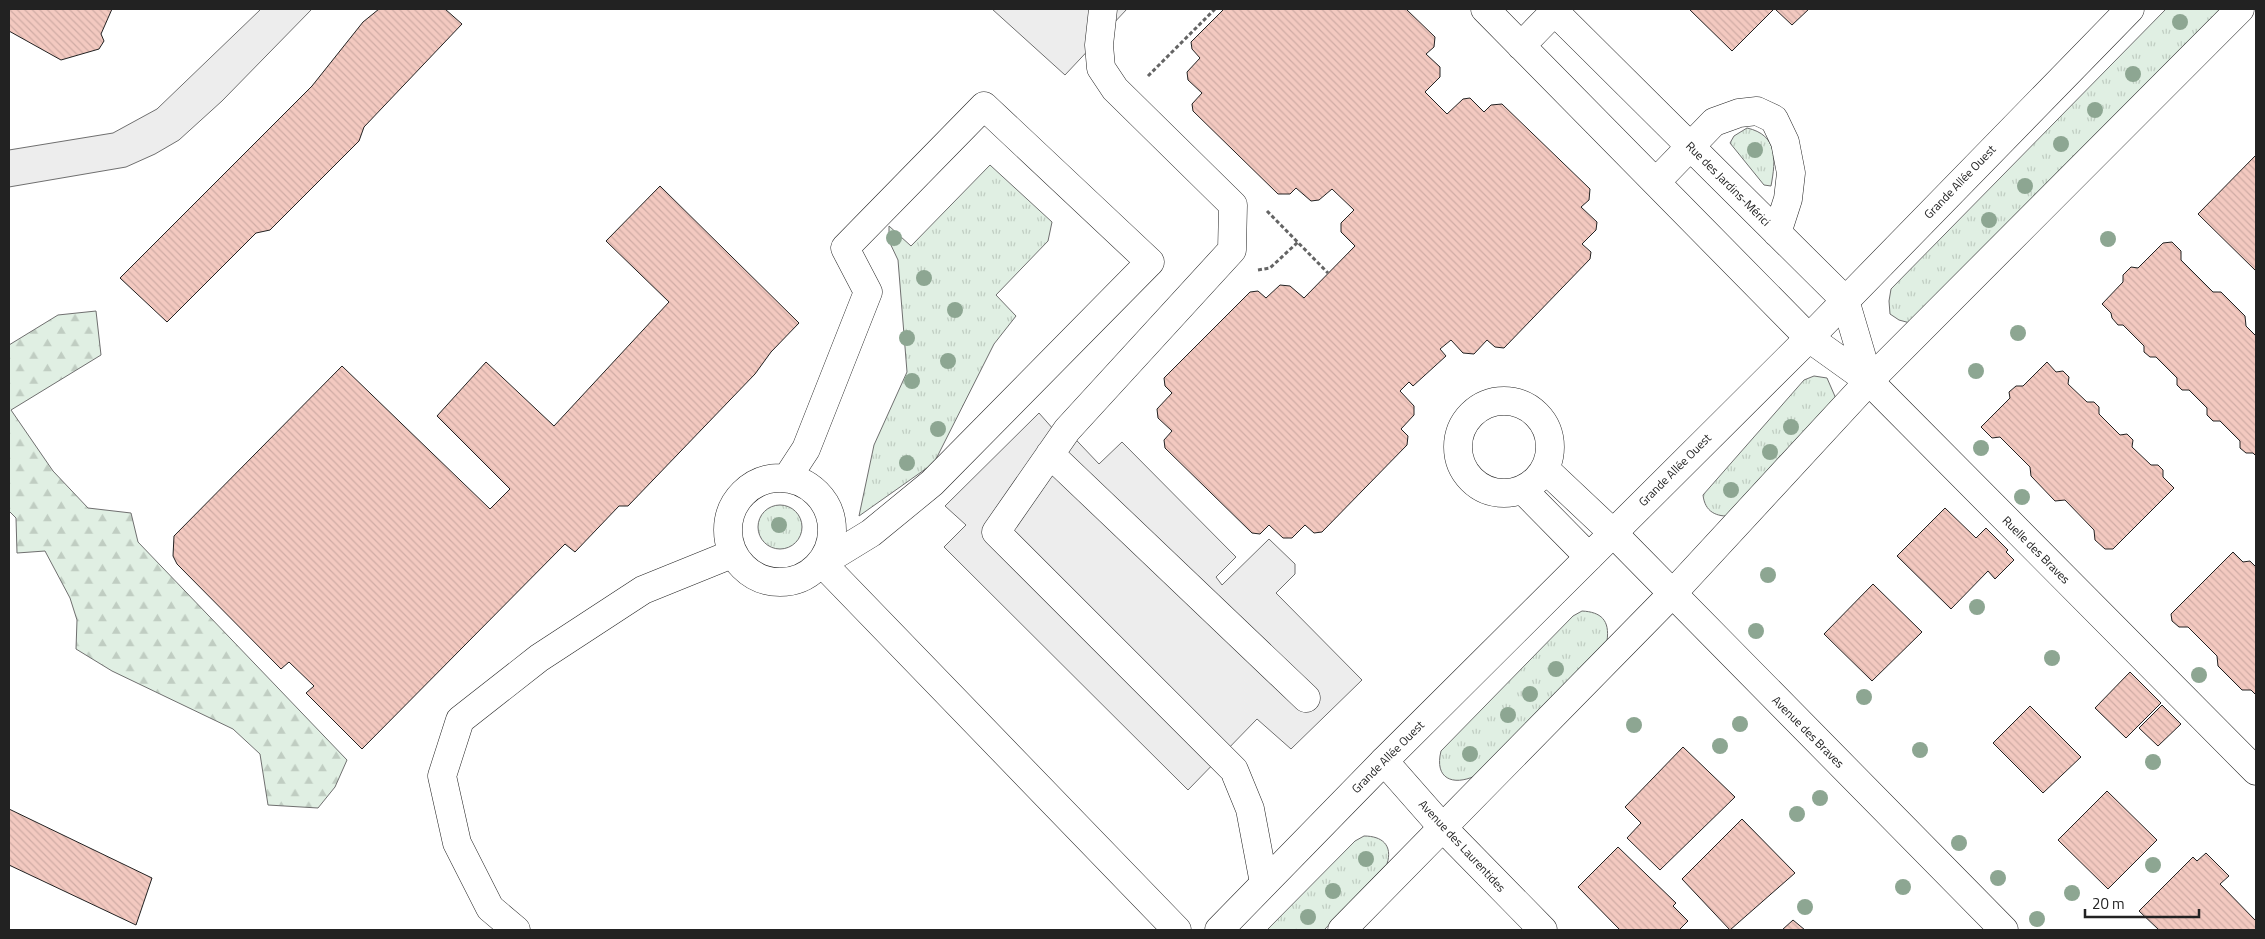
<svg xmlns="http://www.w3.org/2000/svg" width="2265" height="939" font-family="'Titillium Web',sans-serif">
  <style>
    .grass { fill: url(#grass-tufts); stroke: #6f6f6f }
    .forest { fill: url(#forest-firs); stroke: #6f6f6f }
    .parking { fill: #ededed; stroke: #6f6f6f }
    .building { fill: url(#building-back-hatch); stroke: #222 }
    .lines { fill: none; stroke-linecap: round; stroke-linejoin: round }
    .minor-casing { stroke: #222; stroke-width: 29 }
    .major-casing { stroke: #222; stroke-width: 29 }
    .path { stroke: #646464; stroke-width: 3; stroke-dasharray: 4 2.5; stroke-linecap: butt }
    .minor { stroke: #fff; stroke-width: 28 }
    .major { stroke: #fff; stroke-width: 28 }
    .tree { fill: #8da692 }
    .labels { text-anchor: middle; stroke-width: 4; stroke-linejoin: round; paint-order: stroke }
    .street-label { font-size: 12px; fill: #222; stroke: #fff }
  </style>
  <defs>
    <pattern id="grass-tufts" width="24" height="20" patternUnits="userSpaceOnUse" patternTransform="scale(1.25)"><rect width="24" height="20" fill="#e0efe3"/><path d="M3 7l-1-3M5 7V3M7 7l1-3M15 17l-1-3M17 17v-4M19 17l1-3" fill="none" stroke="#c0cdc2"/></pattern>
    <pattern id="forest-firs" width="22" height="20" patternUnits="userSpaceOnUse" patternTransform="scale(1.25)"><rect width="22" height="20" fill="#e0efe3"/><path d="M5 1l3.5 6h-7zM16 11l3.5 6h-7z" fill="#c0cdc2"/></pattern>
    <pattern id="building-back-hatch" width="6" height="6" patternUnits="userSpaceOnUse" patternTransform="scale(1.25)"><rect width="6" height="6" fill="#f3c9c0"/><path d="M-1 5l2 2M0 0l6 6M5-1l2 2" fill="none" stroke="#d0aca5"/></pattern>
  </defs>
  <rect width="100%" height="100%" fill="#fff"/>
  <!-- grass -->
  <path class="grass" d="M 2166,9 L 2225,9 L 1910,323 L 1899,320 L 1890,314 L 1889,301 L 1891,289 Z
    M 1747,128 C 1778,135 1776,159 1771,186 L 1764,185 L 1730,143 L 1734,136 Z
    M 990,165 L 1052,222 L 1048,241 L 996,295 L 1016,316 L 994,344 L 934,463 L 859,516 L 874,445 L 907,372 L 898,260 L 889,241 L 889,226 L 911,246 Z
    M 1814,376 L 1827,378 L 1837,401 L 1732,516 C 1716,517 1705,512 1703,495 L 1804,380 Z
    M758 527a22 22 0 1 1 44 0a22 22 0 1 1-44 0Z
    M 1582,611 C 1601,612 1610,620 1607,641 L 1475,776 C 1453,786 1434,779 1441,751 L 1573,616 Z
    M 1364,836 C 1382,836 1393,845 1387,864 L 1324,930 L 1267,930 L 1355,841 Z"/>
  <!-- forest -->
  <path class="forest" d="M 96,311 L 101,355 L 11,410 L 53,471 L 88,508 L 131,513 L 138,542 L 347,760 L 335,787 L 318,808 L 268,805 L 260,754 L 233,729 L 112,671 L 76,649 L 77,620 L 70,598 L 45,551 L 17,553 L 16,518 L 9,511 L 9,345 L 58,315 Z"/>
  <!-- parking -->
  <path class="parking" d="M 261,9 L 312,9 L 222,101 L 179,140 L 155,154 L 126,167 L 9,187 L 9,150 L 113,133 L 157,109 Z
    M 992,9 L 1127,9 L 1065,75 Z
    M 1039,413 L 1054,430 L 1061,424 L 1099,464 L 1122,442 L 1236,557 L 1216,577 L 1222,585 L 1269,539 L 1295,564 L 1295,574 L 1276,593 L 1362,680 L 1291,749 L 1257,719 L 1188,790 L 944,547 L 966,525 L 945,506 Z"/>
  <!-- building -->
  <path class="building" d="M 9,9 L 112,9 L 101,34 L 104,41 L 99,49 L 61,60 L 9,31 Z
    M 379,9 L 445,9 L 462,24 L 364,127 L 359,141 L 270,230 L 256,233 L 167,322 L 120,278 L 312,86 L 363,22 Z
    M 1224,9 L 1406,9 L 1435,37 L 1434,47 L 1426,54 L 1440,67 L 1440,77 L 1425,92 L 1447,114 L 1463,99 L 1470,98 L 1484,112 L 1491,105 L 1502,104 L 1590,189 L 1589,200 L 1581,207 L 1597,222 L 1596,230 L 1582,244 L 1591,252 L 1590,259 L 1504,348 L 1495,347 L 1487,340 L 1474,354 L 1463,353 L 1451,340 L 1440,349 L 1446,356 L 1413,386 L 1409,382 L 1400,391 L 1414,406 L 1414,415 L 1401,429 L 1408,436 L 1407,445 L 1322,532 L 1314,533 L 1305,525 L 1292,538 L 1283,538 L 1269,525 L 1260,534 L 1252,533 L 1165,448 L 1164,440 L 1172,431 L 1158,418 L 1157,409 L 1172,393 L 1165,386 L 1164,378 L 1250,292 L 1258,291 L 1266,298 L 1280,285 L 1290,286 L 1304,298 L 1355,246 L 1341,232 L 1341,223 L 1354,210 L 1332,189 L 1319,200 L 1311,201 L 1296,188 L 1290,194 L 1278,194 L 1193,111 L 1192,104 L 1202,93 L 1188,80 L 1187,72 L 1200,58 L 1192,49 L 1191,42 Z
    M 1689,9 L 1774,9 L 1732,51 Z
    M 1775,9 L 1809,9 L 1792,25 Z
    M 2256,155 L 2256,271 L 2198,214 Z
    M 660,186 L 799,323 L 771,352 L 755,374 L 628,506 L 619,506 L 575,552 L 565,544 L 362,749 L 306,693 L 314,686 L 289,662 L 281,669 L 177,564 L 173,556 L 174,536 L 342,366 L 490,509 L 510,489 L 437,416 L 486,362 L 554,426 L 669,302 L 606,241 Z
    M 2172,242 L 2181,251 L 2181,260 L 2213,292 L 2221,292 L 2245,316 L 2246,326 L 2256,336 L 2256,456 L 2253,453 L 2246,453 L 2240,448 L 2240,441 L 2220,421 L 2213,421 L 2207,415 L 2207,408 L 2189,390 L 2182,390 L 2177,385 L 2177,378 L 2156,357 L 2150,357 L 2144,352 L 2144,346 L 2123,325 L 2118,325 L 2112,318 L 2111,313 L 2102,304 L 2123,282 L 2123,275 L 2131,267 L 2138,268 L 2163,243 Z
    M 2047,362 L 2056,372 L 2063,371 L 2069,377 L 2068,384 L 2087,402 L 2094,402 L 2099,407 L 2099,414 L 2120,435 L 2127,434 L 2133,440 L 2132,447 L 2151,465 L 2158,465 L 2163,470 L 2163,477 L 2174,488 L 2113,549 L 2105,549 L 2095,540 L 2094,530 L 2065,500 L 2055,501 L 2031,476 L 2030,467 L 2000,437 L 1992,438 L 1981,427 L 2010,398 L 2009,392 L 2016,386 L 2023,386 Z
    M 1945,508 L 1976,538 L 1986,528 L 2008,550 L 2006,552 L 2014,560 L 1995,579 L 1988,571 L 1951,609 L 1897,556 Z
    M 2233,552 L 2243,562 L 2250,561 L 2256,567 L 2256,695 L 2251,690 L 2242,690 L 2218,666 L 2217,656 L 2188,627 L 2179,627 L 2172,621 L 2171,614 Z
    M 1873,584 L 1922,632 L 1872,681 L 1824,634 Z
    M 2130,672 L 2161,703 L 2126,738 L 2095,708 Z
    M 2162,705 L 2181,724 L 2158,746 L 2139,728 Z
    M 2030,706 L 2081,757 L 2043,793 L 1993,743 Z
    M 1683,747 L 1735,797 L 1660,870 L 1627,838 L 1641,823 L 1625,807 Z
    M 2107,791 L 2157,840 L 2108,889 L 2058,840 Z
    M 9,809 L 152,878 L 136,925 L 9,865 Z
    M 1742,819 L 1795,873 L 1730,930 L 1682,879 Z
    M 1618,847 L 1676,903 L 1673,906 L 1688,921 L 1679,930 L 1620,930 L 1578,887 Z
    M 2206,853 L 2229,876 L 2220,884 L 2256,921 L 2256,930 L 2159,930 L 2139,911 L 2193,857 L 2197,861 Z
    M 1793,920 L 1805,930 L 1782,930 Z"/>
  <g class="lines">
    <!-- minor casing -->
    <g class="minor-casing">
      <path id="minor" d="M 1103,9 L 1099,45 L 1101,68 L 1115,89 L 1233,205 L 1232,250 L 1067,430 L 996,532 L 1234,770 L 1250,809 L 1264,883
        M 1485,9 L 1809,338 L 1869,381 L 2256,771
        M 1552,9 L 1845,300 L 1869,381
        M 1521,46 L 1554,12
        M 1656,182 L 1714,122 L 1739,113 L 1757,111 L 1774,119 L 1785,142 L 1791,173 L 1788,199 L 1777,233
        M1458 447a46 46 0 1 1 92 0a46 46 0 1 1-92 0Z
        M 1050,454 L 1306,698
        M 1545,469 L 1613,533 L 2004,930
        M728 530a52 52 0 1 1 104 0a52 52 0 1 1-104 0Z
        M 787,478 L 806,449 L 868,292 L 845,248 L 984,106 L 1150,262 L 932,483 L 871,533 L 822,563 L 1177,930
        M 1523,490 L 1589,557
        M 1384,761 L 1443,828 L 1543,930
        M 516,930 L 490,908 L 457,843 L 442,776 L 460,720 L 539,658 L 643,590 L 732,554"/>
    </g>
    <!-- major casing -->
    <g class="major-casing">
      <path id="major" d="M 1219,930 L 1384,761 L 1809,338 L 2130,9
        M 1342,930 L 1672,594 L 1869,381 L 2240,9"/>
    </g>
    <!-- path -->
    <path class="path" d="M 1148,76 L 1215,9
      M 1267,211 L 1328,273
      M 1258,270 L 1270,268 L 1298,242"/>
    <!-- minor -->
    <use href="#minor" class="minor"/>
    <!-- major -->
    <use href="#major" class="major"/>
  </g>
  <!-- trees -->
  <g class="tree">
    <circle cx="2180" cy="22" r="8"/>
    <circle cx="2133" cy="74" r="8"/>
    <circle cx="2095" cy="110" r="8"/>
    <circle cx="2061" cy="144" r="8"/>
    <circle cx="1755" cy="150" r="8"/>
    <circle cx="2025" cy="186" r="8"/>
    <circle cx="1989" cy="220" r="8"/>
    <circle cx="894" cy="238" r="8"/>
    <circle cx="2108" cy="239" r="8"/>
    <circle cx="924" cy="278" r="8"/>
    <circle cx="955" cy="310" r="8"/>
    <circle cx="2018" cy="333" r="8"/>
    <circle cx="907" cy="338" r="8"/>
    <circle cx="948" cy="361" r="8"/>
    <circle cx="1976" cy="371" r="8"/>
    <circle cx="912" cy="381" r="8"/>
    <circle cx="1791" cy="427" r="8"/>
    <circle cx="938" cy="429" r="8"/>
    <circle cx="1981" cy="448" r="8"/>
    <circle cx="1770" cy="452" r="8"/>
    <circle cx="907" cy="463" r="8"/>
    <circle cx="1731" cy="490" r="8"/>
    <circle cx="2022" cy="497" r="8"/>
    <circle cx="779" cy="525" r="8"/>
    <circle cx="1768" cy="575" r="8"/>
    <circle cx="1977" cy="607" r="8"/>
    <circle cx="1756" cy="631" r="8"/>
    <circle cx="2052" cy="658" r="8"/>
    <circle cx="1556" cy="669" r="8"/>
    <circle cx="2199" cy="675" r="8"/>
    <circle cx="1530" cy="694" r="8"/>
    <circle cx="1864" cy="697" r="8"/>
    <circle cx="1508" cy="715" r="8"/>
    <circle cx="1740" cy="724" r="8"/>
    <circle cx="1634" cy="725" r="8"/>
    <circle cx="1720" cy="746" r="8"/>
    <circle cx="1920" cy="750" r="8"/>
    <circle cx="1470" cy="754" r="8"/>
    <circle cx="2153" cy="762" r="8"/>
    <circle cx="1820" cy="798" r="8"/>
    <circle cx="1797" cy="814" r="8"/>
    <circle cx="1959" cy="843" r="8"/>
    <circle cx="1366" cy="859" r="8"/>
    <circle cx="2153" cy="865" r="8"/>
    <circle cx="1998" cy="878" r="8"/>
    <circle cx="1903" cy="887" r="8"/>
    <circle cx="1333" cy="891" r="8"/>
    <circle cx="2072" cy="893" r="8"/>
    <circle cx="1805" cy="907" r="8"/>
    <circle cx="1308" cy="917" r="8"/>
    <circle cx="2037" cy="919" r="8"/>
  </g>
  <g class="labels">
    <!-- street labels -->
    <g class="street-label">
      <text transform="translate(1960 182) rotate(-46)" y="4">Grande Allée Ouest</text>
      <text transform="translate(1728 184) rotate(45)" y="4">Rue des Jardins-Mérici</text>
      <text transform="translate(1675 470) rotate(-45)" y="4">Grande Allée Ouest</text>
      <text transform="translate(2036 550) rotate(45)" y="4">Ruelle des Braves</text>
      <text transform="translate(1808 732) rotate(45)" y="4">Avenue des Braves</text>
      <text transform="translate(1388 757) rotate(-45)" y="4">Grande Allée Ouest</text>
      <text transform="translate(1462 846) rotate(47)" y="4">Avenue des Laurentides</text>
    </g>
  </g>
  <!-- border -->
  <rect width="2265" height="939" fill="none" stroke="#222222" stroke-width="20"/>
  <!-- scale -->
  <path d="M2085 909v8h114v-8" fill="none" stroke="#222222" stroke-width="2.5"/>
  <text x="2092" y="909" font-size="15" fill="#222222" stroke="#ffffff" stroke-width="4" paint-order="stroke">20 m</text>
</svg>
